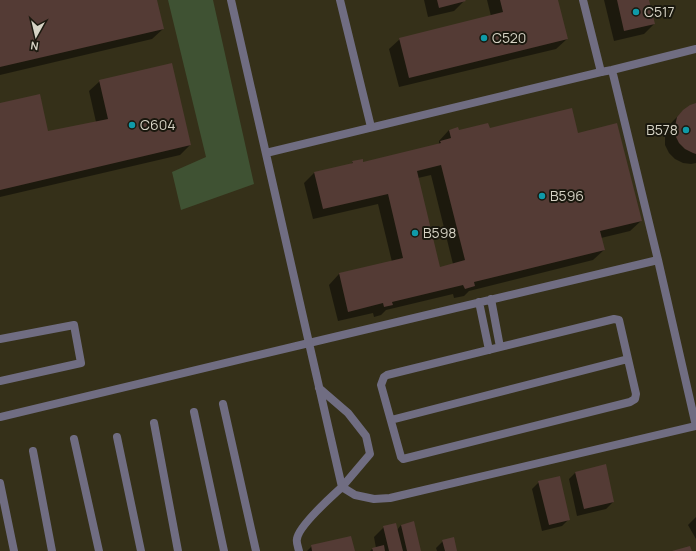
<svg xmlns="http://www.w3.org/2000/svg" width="696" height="551" font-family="Manrope,sans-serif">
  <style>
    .green { fill: #3f5233 }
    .shadow { fill: #0007; fill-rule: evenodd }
    .building { fill: #543b35; fill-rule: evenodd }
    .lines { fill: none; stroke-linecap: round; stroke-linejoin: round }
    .lane { stroke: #706d82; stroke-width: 8 }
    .street { stroke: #706d82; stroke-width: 8 }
    .culture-dot { fill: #0f9aa8; stroke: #1a180e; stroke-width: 1.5 }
    .labels { text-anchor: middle; stroke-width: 4; stroke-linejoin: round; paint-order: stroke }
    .poi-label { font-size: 14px; fill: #d6d3c5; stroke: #1a180e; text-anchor: start }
  </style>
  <rect width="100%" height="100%" fill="#353019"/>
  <!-- green -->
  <path class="green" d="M 168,0 L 213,0 L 254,184 L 181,210 L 172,172 L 206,157 Z"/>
  <!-- shadow -->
  <path class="shadow" d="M 0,0 L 156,0 L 163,29 L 152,39 L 0,75 Z
    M 424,0 L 464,0 L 464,1 L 454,11 L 428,17 Z
    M 487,0 L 557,0 L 567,39 L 556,49 L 399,87 L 389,49 L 400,39 L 491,16 Z
    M 604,0 L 648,0 L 654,24 L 644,34 L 614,41 Z
    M 100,81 L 190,145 L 180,155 L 0,197 L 0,104 L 47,132 L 96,122 L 89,91 Z
    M 696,104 L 696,163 L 691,164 L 683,163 L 675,159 L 669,153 L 665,145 L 665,137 L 667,129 L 672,122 L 683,111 Z
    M 457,129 L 458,131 L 489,129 L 577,134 L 641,221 L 630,231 L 601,238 L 604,250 L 593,260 L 469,291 L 464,296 L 454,298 L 453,294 L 386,310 L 381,315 L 374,317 L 373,313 L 338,321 L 329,285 L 339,274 L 392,262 L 378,204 L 313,219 L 304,183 L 314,173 L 350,165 L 353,162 L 362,163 L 438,145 L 439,143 L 439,141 L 449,130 ZM 431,175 L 453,264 L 439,268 L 418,178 Z
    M 576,472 L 613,502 L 606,509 L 577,516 L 569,479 Z
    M 539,482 L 569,519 L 562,526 L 542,531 L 532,489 Z
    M 696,517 L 696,539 L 688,525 Z
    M 401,525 L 420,551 L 370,551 L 372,549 L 376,548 L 374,537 L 384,527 L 397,530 Z
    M 443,541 L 456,551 L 437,551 L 436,548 Z
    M 312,546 L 354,551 L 307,551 Z"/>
  <!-- building -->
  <path class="building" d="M 0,0 L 157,0 L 164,29 L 0,67 Z
    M 437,0 L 465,0 L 466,1 L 439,8 Z
    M 500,0 L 558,0 L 568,39 L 409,78 L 399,38 L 503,12 Z
    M 617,0 L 649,0 L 655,24 L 624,31 Z
    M 172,63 L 191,145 L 0,190 L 0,103 L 40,94 L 48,131 L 108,119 L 99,80 Z
    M 696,103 L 696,154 L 693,153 L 685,149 L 679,143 L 675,135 L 675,126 L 677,117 L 683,110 L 690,105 Z
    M 572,108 L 578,133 L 617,123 L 642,221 L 600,231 L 605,250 L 474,282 L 475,286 L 465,289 L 463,285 L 392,302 L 393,305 L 384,307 L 383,303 L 348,312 L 339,273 L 403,258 L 388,194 L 323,209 L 314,172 L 353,163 L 352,161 L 363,159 L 363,162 L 441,143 L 440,141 L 451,138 L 449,130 L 458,127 L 459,130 L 488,123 L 490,128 ZM 441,165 L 465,260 L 440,267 L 417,171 Z
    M 606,464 L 614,502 L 584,509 L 575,472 Z
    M 560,476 L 570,520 L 549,525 L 538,481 Z
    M 414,521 L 421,551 L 407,551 L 401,525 Z
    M 396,523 L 403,551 L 389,551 L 383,526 Z
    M 351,536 L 355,551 L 312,551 L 311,545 Z
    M 454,537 L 457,551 L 445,551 L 442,540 Z
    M 384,545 L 385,551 L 373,551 L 372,548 Z
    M 690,546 L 692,551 L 672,551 Z"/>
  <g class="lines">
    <!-- lane -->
    <path class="lane" d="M 340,0 L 371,127
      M 601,72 L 612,70 L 696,49
      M 491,299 L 500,347
      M 479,302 L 489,350
      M 614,319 L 619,320 L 636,394 L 635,399 L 630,402 L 403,459 L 401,457 L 381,385 L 384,377 L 387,375 Z
      M 0,339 L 74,325 L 81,363 L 0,381
      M 319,388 L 348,413 L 366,436 L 370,454 L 342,487 L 355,495 L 374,499 L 390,498 L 696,426 L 658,260 L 612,70
      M 223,404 L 256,551
      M 194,412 L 224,551
      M 391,420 L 628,359
      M 154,423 L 178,551
      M 117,437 L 141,551
      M 74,439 L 99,551
      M 33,451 L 52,551
      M 0,483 L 14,551
      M 299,551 C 298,547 296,542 297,539 C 298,527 332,496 342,487 L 309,343 L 658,260"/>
    <!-- street -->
    <path class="street" d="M 266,153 L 601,72 L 583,0
      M 0,417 L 309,343 L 231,0"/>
  </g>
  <!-- markers -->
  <g class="culture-dot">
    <circle cx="636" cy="12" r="4"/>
    <circle cx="484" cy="38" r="4"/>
    <circle cx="132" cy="125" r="4"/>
    <circle cx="686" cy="130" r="4"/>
    <circle cx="542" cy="196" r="4"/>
    <circle cx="415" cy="233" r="4"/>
  </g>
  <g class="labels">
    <!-- poi labels -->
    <g class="poi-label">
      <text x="644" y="17">C517</text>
      <text x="492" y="43">C520</text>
      <text x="140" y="130">C604</text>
      <text x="678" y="135" text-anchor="end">B578</text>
      <text x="550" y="201">B596</text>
      <text x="423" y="238">B598</text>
    </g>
  </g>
  <!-- north arrow -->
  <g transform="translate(36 36) rotate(188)" stroke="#1a180e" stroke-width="3" paint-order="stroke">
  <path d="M0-3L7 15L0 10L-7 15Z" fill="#d6d3c5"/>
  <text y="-6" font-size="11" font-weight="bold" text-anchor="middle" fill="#d6d3c5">N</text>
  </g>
</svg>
